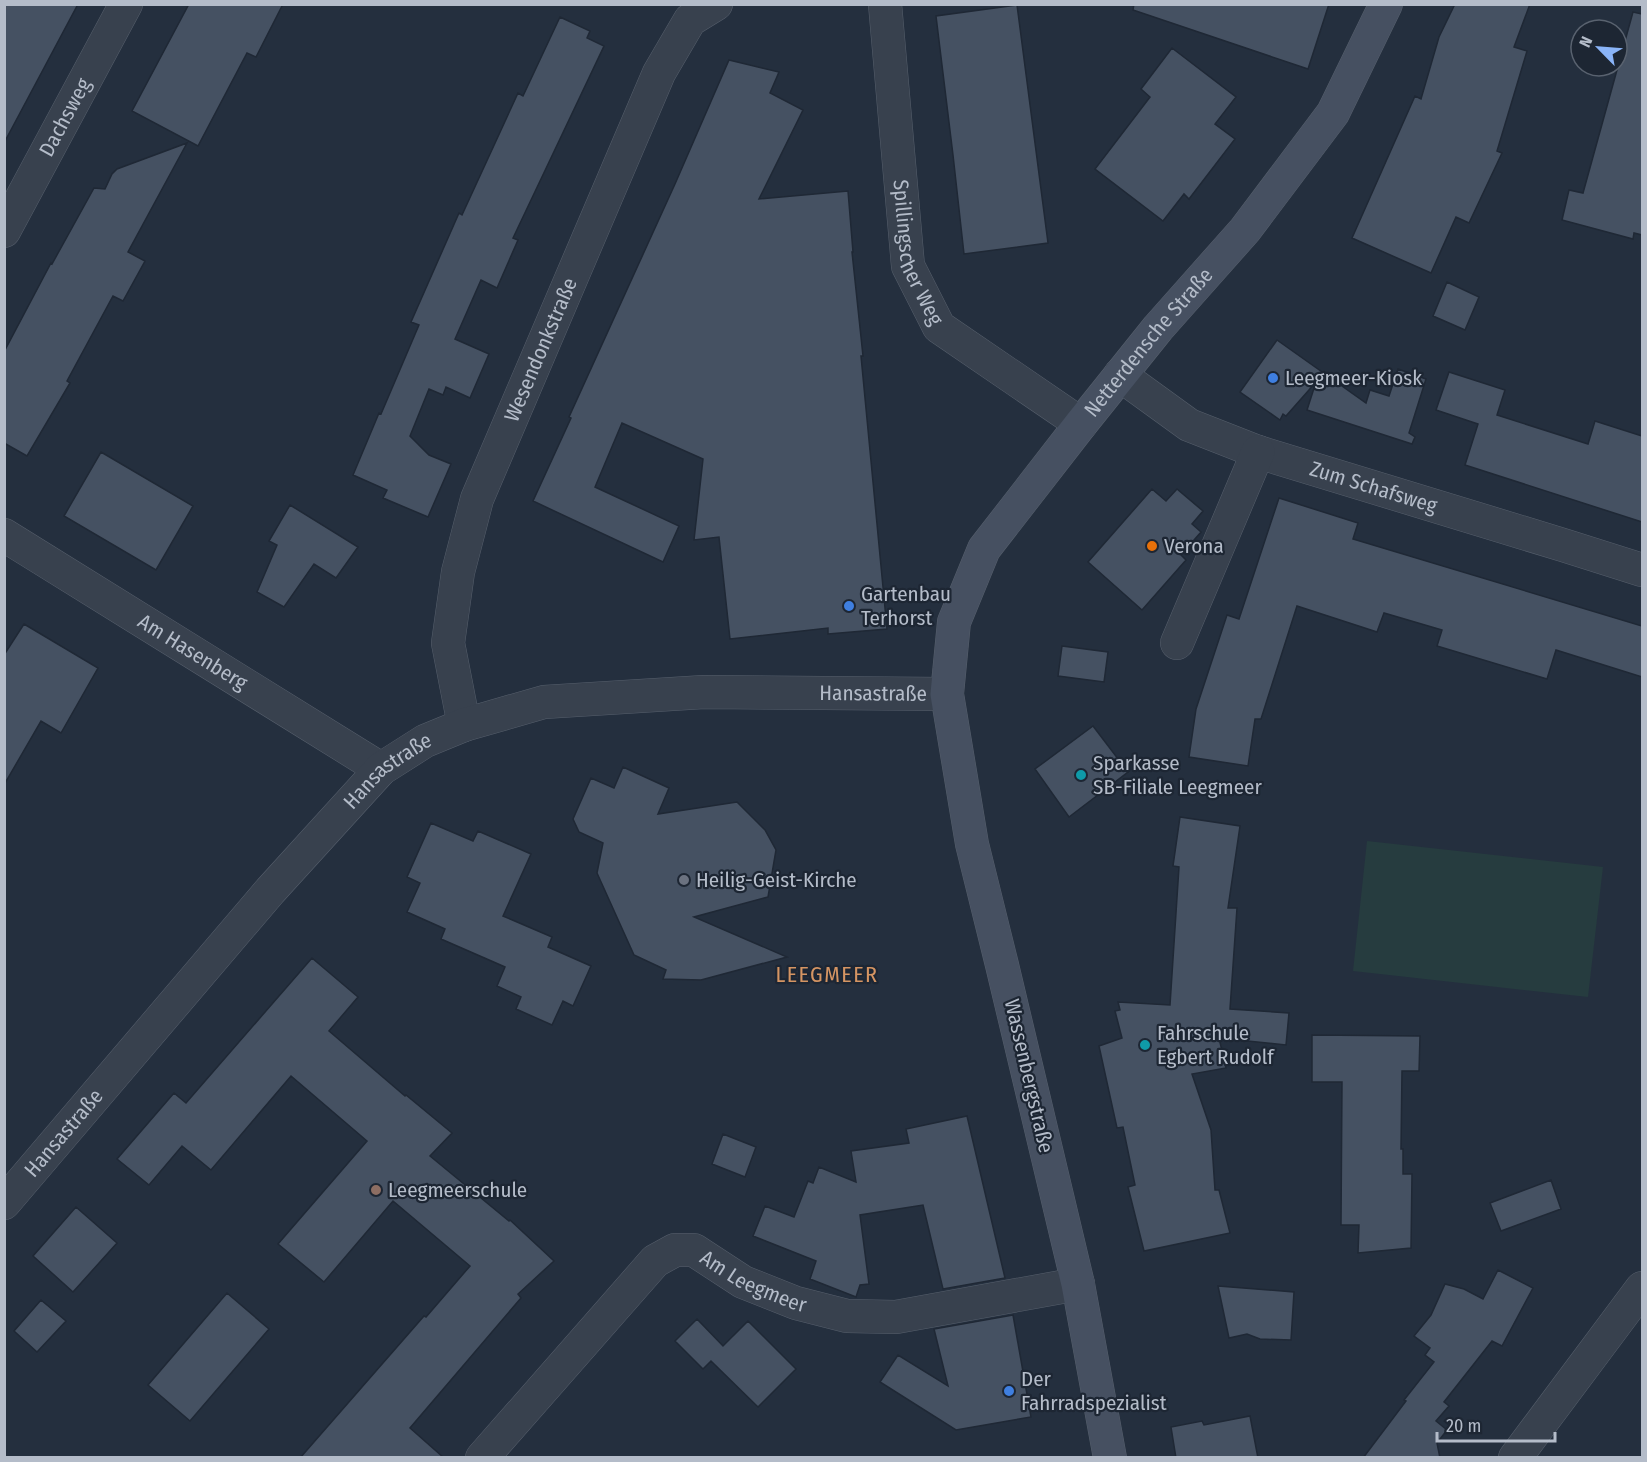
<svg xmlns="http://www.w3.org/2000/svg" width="1647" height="1462" font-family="'Fira Sans Condensed',sans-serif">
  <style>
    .green { fill: #263c3f }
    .building { fill: #455162; stroke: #1f2835; stroke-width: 1.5 }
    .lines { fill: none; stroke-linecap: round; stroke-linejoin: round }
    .street-casing { stroke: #565f6c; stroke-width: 34 }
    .secondary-casing { stroke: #565f6c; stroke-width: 34 }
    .street { stroke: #38414e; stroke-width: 33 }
    .secondary { stroke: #465061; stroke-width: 33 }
    .shop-dot { fill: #3f7fe0; stroke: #1d2633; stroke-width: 2 }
    .food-dot { fill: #e8710a; stroke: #1d2633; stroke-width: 2 }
    .culture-dot { fill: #0f9aa8; stroke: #1d2633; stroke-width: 2 }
    .worship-dot { fill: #6b7280; stroke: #1d2633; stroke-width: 2 }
    .education-dot { fill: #8d6e63; stroke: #1d2633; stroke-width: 2 }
    .labels { text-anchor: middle; stroke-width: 4.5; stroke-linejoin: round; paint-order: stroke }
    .street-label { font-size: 21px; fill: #b4bcc9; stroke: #1d2633 }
    .poi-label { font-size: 21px; fill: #b4bcc9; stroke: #1d2633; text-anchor: start }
    .neighbourhood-label { font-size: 22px; letter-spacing: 1.5px; fill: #d59563; stroke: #1d2633 }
  </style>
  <rect width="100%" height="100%" fill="#242f3e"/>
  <!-- green -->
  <path class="green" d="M 1367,841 L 1603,867 L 1588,997 L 1353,971 Z"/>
  <!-- building -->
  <path class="building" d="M 4,4 L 78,4 L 4,143 Z
    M 189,4 L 283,4 L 256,57 L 247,53 L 198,146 L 132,111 Z
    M 1134,4 L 1329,4 L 1308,69 L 1133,10 Z
    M 1455,4 L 1530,4 L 1514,47 L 1527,51 L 1497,151 L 1502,153 L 1469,223 L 1456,217 L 1431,273 L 1352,238 L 1415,96 L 1421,99 L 1439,37 Z
    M 1017,5 L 1048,243 L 964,254 L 953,155 L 936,16 Z
    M 1633,12 L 1642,14 L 1642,235 L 1634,233 L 1633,239 L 1562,220 L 1569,190 L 1583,193 Z
    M 560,17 L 590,31 L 587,38 L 604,46 L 513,238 L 518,240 L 497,288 L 481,280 L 455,339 L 489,354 L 470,398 L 446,387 L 443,395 L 429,389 L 410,436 L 429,455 L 451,464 L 428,517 L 383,498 L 387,490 L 353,475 L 379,413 L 381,414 L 419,325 L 411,322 L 459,213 L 462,215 L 518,93 L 523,96 Z
    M 1172,48 L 1236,97 L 1215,124 L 1235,139 L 1189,199 L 1184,194 L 1163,221 L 1095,169 L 1150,97 L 1141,89 Z
    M 729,60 L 779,72 L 770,93 L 803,110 L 759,199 L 848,191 L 853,252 L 852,252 L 863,356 L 861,356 L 887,629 L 828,634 L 828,628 L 730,639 L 719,537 L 694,540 L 703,459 L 622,423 L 595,487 L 679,526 L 663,562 L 533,501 L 571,418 L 569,417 L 675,184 Z
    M 187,143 L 128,252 L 145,261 L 123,301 L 113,296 L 67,381 L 70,383 L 27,456 L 4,443 L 4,352 L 51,263 L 52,264 L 94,188 L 105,189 L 112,174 L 117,169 Z
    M 1447,282 L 1479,297 L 1465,330 L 1433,316 Z
    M 1277,340 L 1366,403 L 1370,390 L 1389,396 L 1398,369 L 1426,379 L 1409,433 L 1415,437 L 1412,444 L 1307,410 L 1316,382 L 1286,416 L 1283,414 L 1280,420 L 1240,392 Z
    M 1449,372 L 1505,390 L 1497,415 L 1588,444 L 1595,421 L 1642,436 L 1642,522 L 1465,465 L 1478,424 L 1436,410 Z
    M 101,452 L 193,506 L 156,570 L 64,516 Z
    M 1152,489 L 1166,501 L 1177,489 L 1203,511 L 1192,524 L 1201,532 L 1181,555 L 1186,560 L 1142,610 L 1088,562 Z
    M 1279,498 L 1358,523 L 1353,539 L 1642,626 L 1642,677 L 1556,650 L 1547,679 L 1437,646 L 1442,630 L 1384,613 L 1377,632 L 1297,606 L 1261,719 L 1255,719 L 1248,766 L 1189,757 L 1196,709 L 1227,615 L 1239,619 Z
    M 290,505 L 358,547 L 336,578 L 314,564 L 284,607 L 257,592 L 277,545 L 269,541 Z
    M 24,624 L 98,668 L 61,733 L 41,721 L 4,785 L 4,655 Z
    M 1062,646 L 1108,652 L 1104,682 L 1058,676 Z
    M 1093,726 L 1128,772 L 1069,817 L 1035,769 Z
    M 623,767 L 669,788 L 658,814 L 737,802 L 765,830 L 776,850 L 768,897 L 694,917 L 787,957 L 701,980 L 663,979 L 666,970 L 634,955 L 597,873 L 603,843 L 579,832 L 573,819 L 591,778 L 614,788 Z
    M 1180,817 L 1240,826 L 1228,908 L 1237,908 L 1230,1009 L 1289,1013 L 1286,1045 L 1219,1038 L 1226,1068 L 1192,1074 L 1211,1130 L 1215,1190 L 1219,1190 L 1230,1233 L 1144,1251 L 1128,1187 L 1135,1185 L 1123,1127 L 1117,1128 L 1099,1046 L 1122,1038 L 1115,1011 L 1120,1010 L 1118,1002 L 1170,1005 L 1179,867 L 1173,866 Z
    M 431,823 L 473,841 L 478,831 L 531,854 L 503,916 L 552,937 L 548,947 L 591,966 L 573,1006 L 563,1001 L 552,1025 L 516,1009 L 521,997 L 497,986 L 505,967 L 441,939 L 445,929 L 407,912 L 420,883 L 407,877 Z
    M 312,958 L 358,997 L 329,1031 L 405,1096 L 406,1095 L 452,1133 L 430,1156 L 509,1221 L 510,1220 L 554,1261 L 518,1294 L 521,1298 L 410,1428 L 444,1458 L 300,1458 L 424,1316 L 426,1317 L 470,1266 L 393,1201 L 324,1282 L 278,1244 L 367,1141 L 291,1076 L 211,1170 L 182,1146 L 149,1185 L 117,1159 L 174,1093 L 186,1103 Z
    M 1312,1035 L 1420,1036 L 1419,1071 L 1402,1071 L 1401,1149 L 1403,1149 L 1403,1174 L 1412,1174 L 1411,1248 L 1358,1253 L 1359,1225 L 1341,1225 L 1342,1082 L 1312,1082 Z
    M 967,1116 L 1005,1278 L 943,1289 L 923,1205 L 860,1215 L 869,1284 L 860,1285 L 856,1297 L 810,1279 L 816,1261 L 753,1236 L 765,1206 L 794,1217 L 808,1181 L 813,1183 L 819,1167 L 856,1182 L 851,1151 L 909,1143 L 906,1129 Z
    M 723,1134 L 756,1147 L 745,1177 L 712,1164 Z
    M 1551,1180 L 1561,1209 L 1501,1231 L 1490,1203 Z
    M 76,1207 L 117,1243 L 73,1292 L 33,1256 Z
    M 1498,1270 L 1533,1288 L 1502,1346 L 1492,1341 L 1444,1402 L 1449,1406 L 1436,1421 L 1447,1430 L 1437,1443 L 1440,1458 L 1363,1458 L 1406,1401 L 1404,1400 L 1434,1362 L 1425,1355 L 1430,1348 L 1414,1336 L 1431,1315 L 1445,1284 L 1464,1289 L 1483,1299 Z
    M 1218,1286 L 1294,1292 L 1291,1340 L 1260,1339 L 1247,1334 L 1229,1338 Z
    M 227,1293 L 269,1329 L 190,1421 L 148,1385 Z
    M 41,1300 L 66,1321 L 37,1352 L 14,1331 Z
    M 1013,1315 L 1031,1417 L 956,1430 L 880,1382 L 898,1355 L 948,1386 L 934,1329 Z
    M 697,1319 L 723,1346 L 748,1321 L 796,1369 L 758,1407 L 711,1361 L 703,1369 L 675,1341 Z
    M 1250,1416 L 1258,1458 L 1176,1458 L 1171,1427 L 1202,1421 L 1204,1425 Z"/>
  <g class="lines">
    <!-- street casing -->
    <g class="street-casing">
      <g id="street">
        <path id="s1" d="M 885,4 L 908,266 L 939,327 L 1081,424"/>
        <path id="s2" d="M 4,231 L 126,4"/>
        <path id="s3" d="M 1120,375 L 1189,425 L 1258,452 L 1563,545 L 1642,570"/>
        <path id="s4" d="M 4,535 L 381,769"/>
        <path d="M 1177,643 L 1258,452"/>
        <path id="s5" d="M 464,725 L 448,643 L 458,572 L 477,499 L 659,73 L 690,20 L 716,4"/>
        <path id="s6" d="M 4,1203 L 270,891 L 381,769 L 425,741 L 464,725 L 544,702 L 704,692 L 947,694"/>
        <path id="s7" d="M 482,1458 L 655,1261 L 675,1250 L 694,1250 L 743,1282 L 796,1303 L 847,1316 L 896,1317 L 1078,1284"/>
        <path d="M 1515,1458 L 1642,1288"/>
      </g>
    </g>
    <!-- secondary casing -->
    <g class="secondary-casing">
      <g id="secondary">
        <path id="s8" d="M 1110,1458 L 1078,1284 L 1002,965 L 972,844 L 947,694 L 954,622 L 984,549 L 1081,424 L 1158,328 L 1245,230 L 1333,113 L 1386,4"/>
      </g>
    </g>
    <!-- street -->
    <use href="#street" class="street"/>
    <!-- secondary -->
    <use href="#secondary" class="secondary"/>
  </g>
  <!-- markers -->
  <g class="shop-dot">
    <circle cx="1273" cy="378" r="6"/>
    <circle cx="849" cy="606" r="6"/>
    <circle cx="1009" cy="1391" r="6"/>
  </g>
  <circle class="food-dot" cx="1152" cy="546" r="6"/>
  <g class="culture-dot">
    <circle cx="1081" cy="775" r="6"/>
    <circle cx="1145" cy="1045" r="6"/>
  </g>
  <circle class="worship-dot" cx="684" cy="880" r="6"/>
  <circle class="education-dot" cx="376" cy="1190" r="6"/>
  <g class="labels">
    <!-- street labels -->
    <g class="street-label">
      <text dy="7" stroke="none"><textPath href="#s2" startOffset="129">Dachsweg</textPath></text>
      <text dy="7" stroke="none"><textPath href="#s1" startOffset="252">Spillingscher Weg</textPath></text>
      <text dy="7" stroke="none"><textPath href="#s8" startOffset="1197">Netterdensche Straße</textPath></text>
      <text dy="7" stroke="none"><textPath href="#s5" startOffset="393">Wesendonkstraße</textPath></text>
      <text dy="7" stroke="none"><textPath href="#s3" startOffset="280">Zum Schafsweg</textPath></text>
      <text dy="7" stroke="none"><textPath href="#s4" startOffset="222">Am Hasenberg</textPath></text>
      <text dy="7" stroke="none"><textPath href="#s6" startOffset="1082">Hansastraße</textPath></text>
      <text dy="7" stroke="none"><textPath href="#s6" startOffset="579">Hansastraße</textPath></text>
      <text transform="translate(1029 1076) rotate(77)" y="7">Wassenbergstraße</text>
      <text dy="7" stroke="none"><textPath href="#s6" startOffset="92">Hansastraße</textPath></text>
      <text dy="7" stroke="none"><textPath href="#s7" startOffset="372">Am Leegmeer</textPath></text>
    </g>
    <!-- poi labels -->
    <g class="poi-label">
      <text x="1285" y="385">Leegmeer-Kiosk</text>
      <text x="1164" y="553">Verona</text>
      <text x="861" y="601">Gartenbau<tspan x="861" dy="24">Terhorst</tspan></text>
      <text x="1093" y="770">Sparkasse<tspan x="1093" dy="24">SB-Filiale Leegmeer</tspan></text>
      <text x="696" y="887">Heilig-Geist-Kirche</text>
      <text x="1157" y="1040">Fahrschule<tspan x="1157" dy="24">Egbert Rudolf</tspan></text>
      <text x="388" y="1197">Leegmeerschule</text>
      <text x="1021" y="1386">Der<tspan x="1021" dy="24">Fahrradspezialist</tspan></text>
    </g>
    <!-- neighbourhood labels -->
    <g class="neighbourhood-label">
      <text x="827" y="982">LEEGMEER</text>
    </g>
  </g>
  <!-- border -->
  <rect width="1647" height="1462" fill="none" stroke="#b4bcc9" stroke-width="12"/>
  <!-- north arrow -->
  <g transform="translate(1599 48) rotate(295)"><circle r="28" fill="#1d2633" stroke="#59626f" stroke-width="1.5"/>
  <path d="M0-4.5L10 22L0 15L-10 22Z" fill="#8ab4f8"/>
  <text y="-9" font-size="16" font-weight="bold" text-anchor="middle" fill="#b4bcc9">N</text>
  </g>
  <!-- scale -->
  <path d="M1437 1432v9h118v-9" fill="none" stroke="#b4bcc9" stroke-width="3"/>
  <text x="1446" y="1432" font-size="18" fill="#b4bcc9" stroke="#1d2633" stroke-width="4.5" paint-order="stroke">20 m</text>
</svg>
